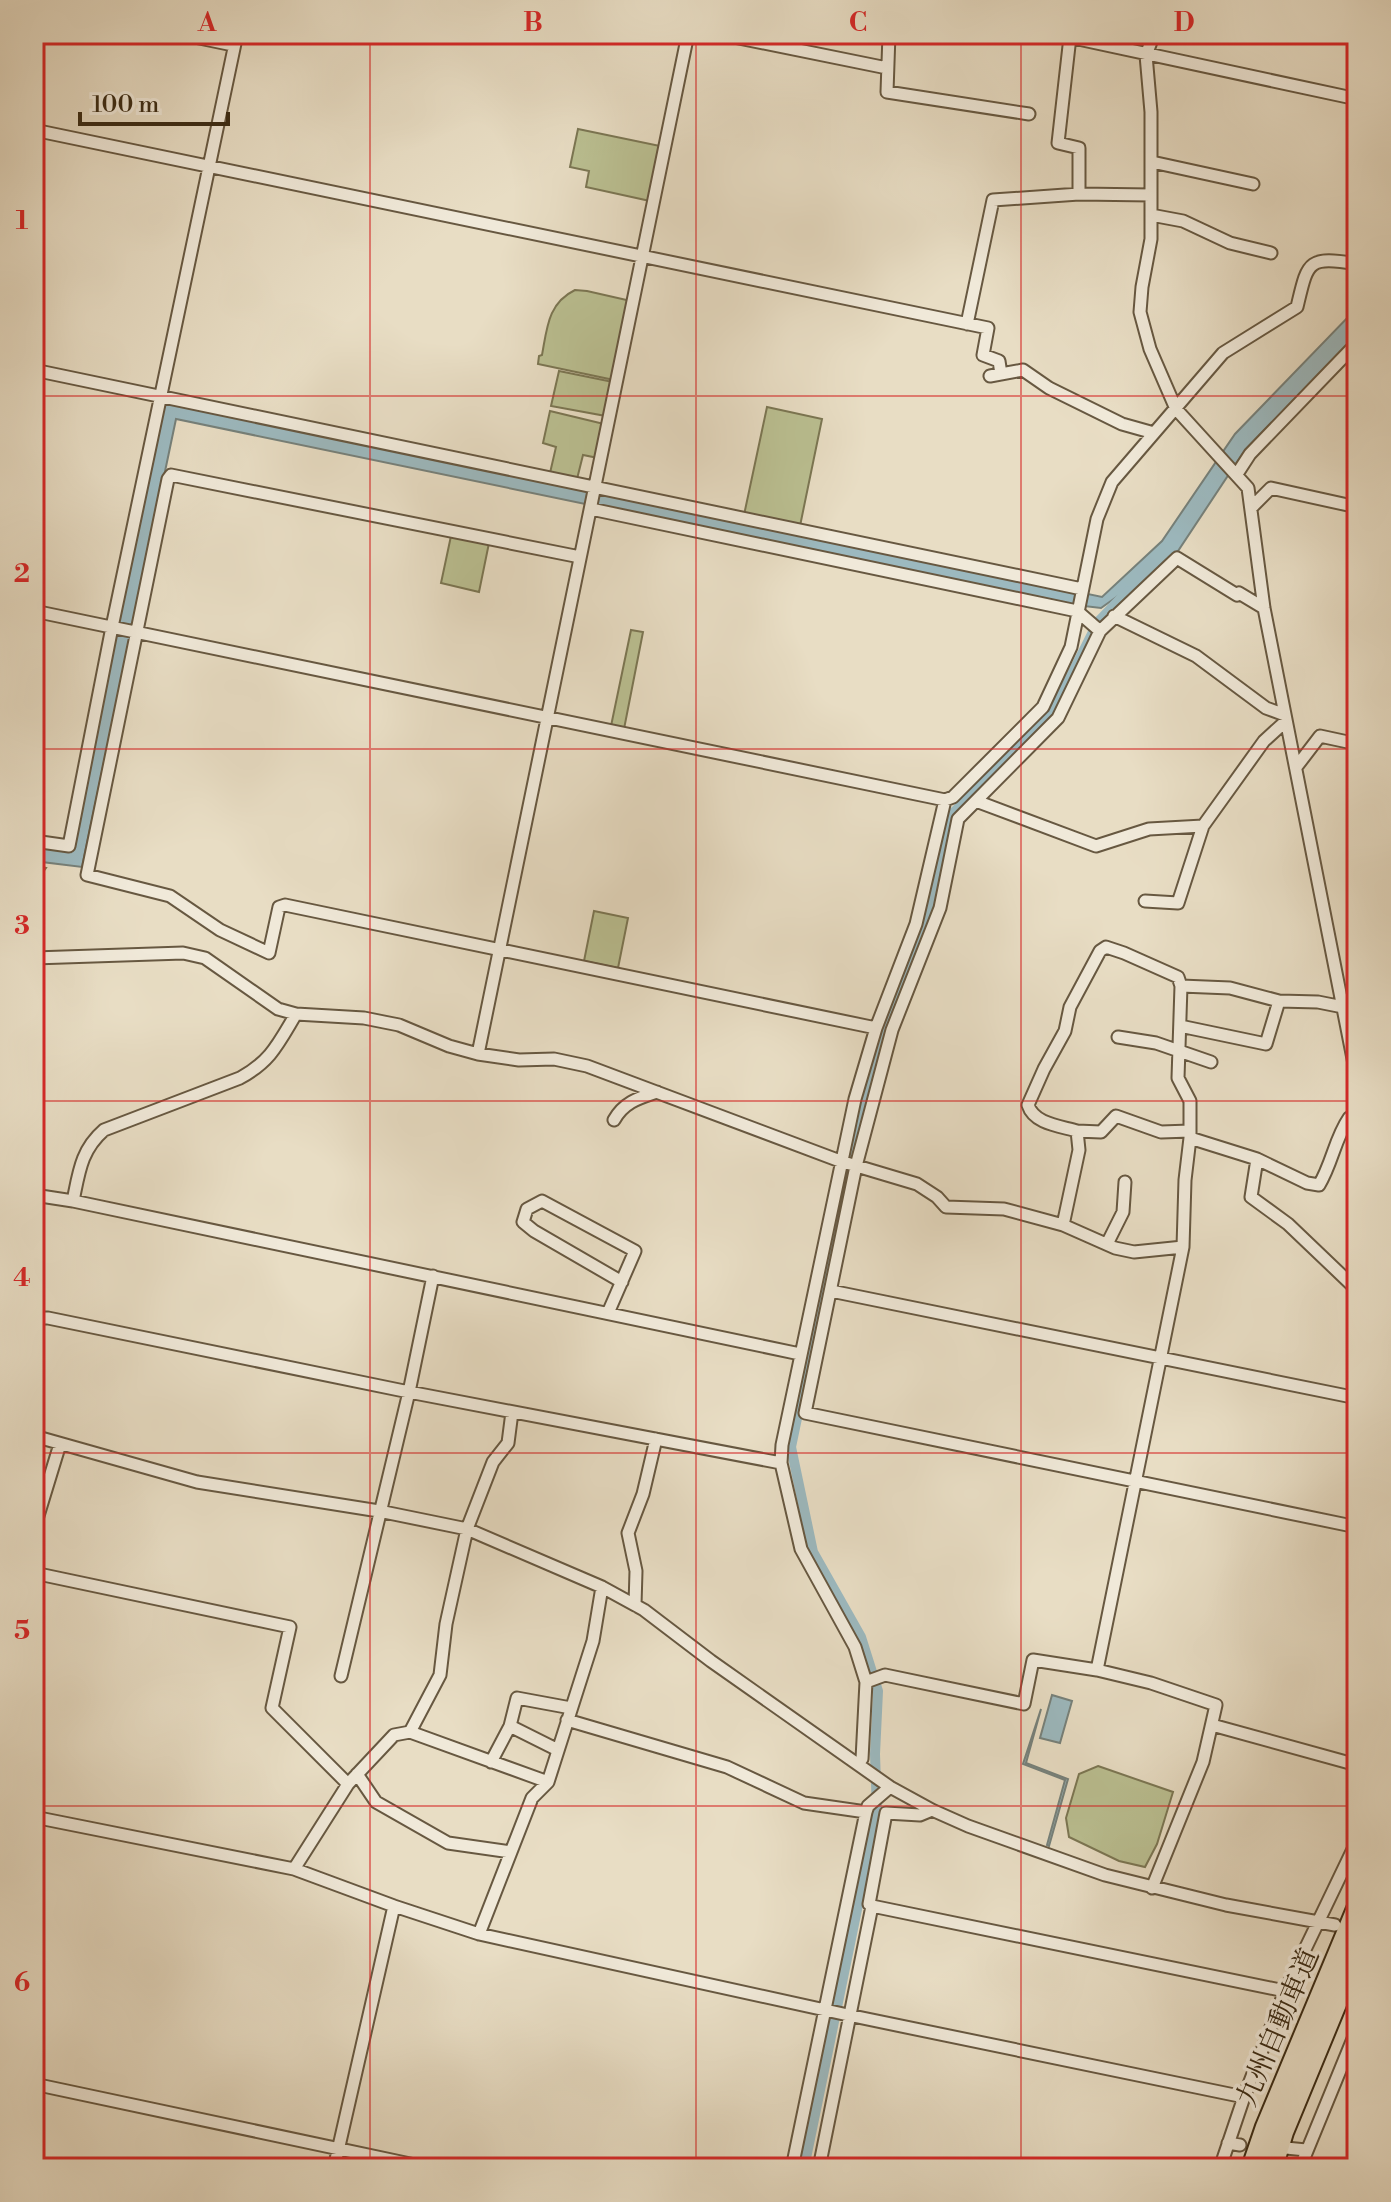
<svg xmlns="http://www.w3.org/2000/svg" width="1391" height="2202" font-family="'Libre Bodoni','Noto Serif JP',serif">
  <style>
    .green { fill: #babf91; stroke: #7b7653; stroke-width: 2 }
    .water { fill: #9cb9bf; stroke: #76817b; stroke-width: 2 }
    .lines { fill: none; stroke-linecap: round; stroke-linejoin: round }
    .canal { stroke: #9cb9bf; stroke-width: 10 }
    .minor-casing { stroke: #675841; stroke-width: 15 }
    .motorway-casing { stroke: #3c2c15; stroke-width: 24 }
    .minor { stroke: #f0e9d9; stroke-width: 11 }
    .motorway { stroke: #e8ddc4; stroke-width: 20 }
    .grid { fill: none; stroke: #d62828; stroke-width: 2; stroke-opacity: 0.55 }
    .labels { text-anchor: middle; stroke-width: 7; stroke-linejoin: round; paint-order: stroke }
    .street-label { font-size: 28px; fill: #3c2c15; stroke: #f0e9d9 }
    .neatline { fill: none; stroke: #d62828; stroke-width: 3 }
    .grid-label { font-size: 26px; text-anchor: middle; font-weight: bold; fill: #d62828 }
  </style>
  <rect width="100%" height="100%" fill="#e8ddc4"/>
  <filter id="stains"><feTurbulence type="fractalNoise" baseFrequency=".0025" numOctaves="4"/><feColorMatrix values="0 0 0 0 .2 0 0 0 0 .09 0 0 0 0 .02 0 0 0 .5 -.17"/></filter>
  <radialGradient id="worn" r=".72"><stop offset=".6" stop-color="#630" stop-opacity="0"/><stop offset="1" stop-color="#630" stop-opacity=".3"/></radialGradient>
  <!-- green -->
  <path class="green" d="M 578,129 L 660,146 L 650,201 L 586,187 L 589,171 L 570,167 Z
    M 575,290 L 587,291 L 631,301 L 614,380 L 538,364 L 539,356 L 542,355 C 547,328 548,303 575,290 Z
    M 559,371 L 613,382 L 606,416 L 551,406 Z
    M 767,407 L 822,419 L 800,526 L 744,515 Z
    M 550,411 L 604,424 L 598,458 L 583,455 L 577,479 L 550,473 L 556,447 L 543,443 Z
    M 451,536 L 489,543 L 479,592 L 441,583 Z
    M 631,630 L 643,632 L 624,729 L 611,726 Z
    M 37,866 L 46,868 L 43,872 L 39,955 L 34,955 L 34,869 Z
    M 594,911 L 628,918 L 618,968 L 584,961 Z
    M 1098,1766 L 1173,1792 L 1157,1844 L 1145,1867 L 1119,1861 L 1069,1837 L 1066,1818 L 1079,1774 Z"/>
  <!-- water -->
  <path class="water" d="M 1357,313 L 1357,335 L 1245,450 L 1176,554 L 1125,601 L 1118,596 L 1101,608 L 1067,604 L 176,419 L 82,867 L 34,861 L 34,846 L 71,852 L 165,401 L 1102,597 L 1162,541 L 1235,434 L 1349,316 Z
    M 1052,1695 L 1072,1701 L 1060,1743 L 1040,1738 Z
    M 1041,1709 L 1026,1763 L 1068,1779 L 1049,1846 L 1047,1845 L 1065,1780 L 1023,1764 Z"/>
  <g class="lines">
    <!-- canal -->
    <path class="canal" d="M 804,2168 L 877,1812 L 875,1754 L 878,1691 L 861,1637 L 813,1552 L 791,1447 L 854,1146 L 886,1028 L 929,916 L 953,813 L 1051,716 L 1098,622 L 1128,591"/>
    <!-- minor casing -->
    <g class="minor-casing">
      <path id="minor" d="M 180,34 L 233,45
        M 719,34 L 887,68
        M 889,34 L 887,92 L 1029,114
        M 992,34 L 1033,34
        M 1055,34 L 1357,99
        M 1154,34 L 1146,55 L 1151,112 L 1151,239 L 1142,287 L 1140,312 L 1150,349 L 1176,409 L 1248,488 L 1264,608 L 1357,1079
        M 1070,37 L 1058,143 L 1079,148 L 1079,194
        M 34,130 L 988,328 L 983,355 L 999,361 L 1001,374
        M 1152,162 L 1253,184
        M 1151,215 L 1183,221 L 1230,243 L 1271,253
        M 967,324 L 993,200 L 1079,194 L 1151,195
        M 34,370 L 1082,589
        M 990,376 L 1023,370 L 1049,388 L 1122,424 L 1154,433
        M 1237,474 L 1250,454 L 1357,343
        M 1252,507 L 1271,488 L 1357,507
        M 591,509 L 1077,611 L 1100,631
        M 580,557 L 171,475 L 168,479 L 87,875 L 170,896 L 220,930 L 269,953 L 279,907 L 285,905 L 876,1028
        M 1264,608 L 1239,593 L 1237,595 L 1177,558 L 1100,631 L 1058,718 L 958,819 L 940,908 L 892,1030 L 856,1166 L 805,1413 L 1357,1527
        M 34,611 L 945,800 L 953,797 L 1043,707 L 1071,647 L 1097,519 L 1112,482 L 1223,353 L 1297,307 C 1308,261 1307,256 1357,264
        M 1114,616 L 1196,656 L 1266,708 L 1285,715
        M 1297,766 L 1320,736 L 1357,744
        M 976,801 L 1096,846 L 1149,829 L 1203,826
        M 34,841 L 69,846 L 112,627 L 237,34
        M 1145,901 L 1178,903 L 1203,826 L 1264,741 L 1286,721
        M 34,958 L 183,953 L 205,958 L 278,1009 L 296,1014 L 364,1018 L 399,1025 L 449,1046 L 478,1054 L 519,1060 L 554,1059 L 587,1066 L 840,1161 L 917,1184 L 937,1197 L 946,1207 L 1004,1209 L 1063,1225 L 1115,1248 L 1134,1252 L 1183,1247
        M 1181,986 L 1230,988 L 1279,1001 L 1318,1002 L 1343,1007
        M 1180,1026 L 1266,1044 L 1279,1001
        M 1118,1037 L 1156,1043 L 1211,1062
        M 478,1054 L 688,34
        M 614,1120 C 624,1102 639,1098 657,1092
        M 1077,1131 L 1101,1132 L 1116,1116 L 1161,1132 L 1190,1131
        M 1190,1138 L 1257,1159 L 1307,1183 L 1319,1185 C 1332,1164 1335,1138 1349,1118 L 1357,1119
        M 1257,1159 L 1251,1197 L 1288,1224 L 1354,1287
        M 34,1195 L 73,1201 L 800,1354
        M 73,1201 C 79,1172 81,1150 104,1130 L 240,1078 C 271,1061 278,1044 296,1014
        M 1063,1225 L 1079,1150 L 1077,1131 C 1060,1126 1034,1124 1028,1105 L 1044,1069 L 1065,1031 L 1070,1007 L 1100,951 L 1106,947 L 1124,953 L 1178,977 L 1181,986 L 1178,1078 L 1190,1101 L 1190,1138 L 1185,1180 L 1183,1247 L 1097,1670
        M 1107,1244 L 1123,1212 L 1125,1182
        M 831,1291 L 1357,1398
        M 608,1313 L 635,1251 L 542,1201 L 527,1209 L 523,1222 L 534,1231 L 622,1282
        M 34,1318 L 48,1318 L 409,1392 L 781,1463
        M 34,1436 L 197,1482 L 379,1511 L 467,1529 L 602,1587 L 644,1610 L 711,1661 L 890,1787 L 932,1810 L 968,1826 L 1105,1875 L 1226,1905 L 1335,1925
        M 34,1529 L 60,1444
        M 34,1573 L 290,1627 L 272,1708 L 348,1784
        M 635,1605 L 636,1571 L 628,1533 L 643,1494 L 656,1439
        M 341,1676 L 409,1392 L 433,1276
        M 866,1682 L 885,1675 L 1024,1704 L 1033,1660 L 1097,1670 L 1151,1683 L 1216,1705 L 1203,1762 L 1152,1888
        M 567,1720 L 727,1767 L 804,1803 L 866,1812
        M 1212,1725 L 1357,1765
        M 510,1726 L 517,1698 L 571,1708
        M 410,1732 L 440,1675 L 446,1624 L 467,1529 L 493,1462 L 508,1443 L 512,1412
        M 862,1759 L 866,1682 L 855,1647 L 801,1549 L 781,1463 L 782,1445 L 855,1099 L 876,1028 L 916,924 L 945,800
        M 491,1762 L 510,1726 L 558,1750
        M 357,1774 L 376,1802 L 448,1843 L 511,1852
        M 34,1817 L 294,1869 L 394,1906 L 479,1934 L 848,2015 L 1244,2097
        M 294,1869 L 348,1784 L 394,1735 L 410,1732 L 548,1782
        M 872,1906 L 1285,1991
        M 479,1934 L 532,1798 L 548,1782 L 593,1641 L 602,1587
        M 34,2084 L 429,2168
        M 1228,2143 L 1240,2145
        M 1286,2148 L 1306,2150
        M 334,2168 L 394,1906
        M 792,2168 L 866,1812 L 868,1806 L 890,1787
        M 819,2168 L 872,1906 L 869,1904 L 886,1813 L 920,1815 L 932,1810
        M 1220,2168 L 1244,2097 L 1285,1991 L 1357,1841
        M 1300,2168 L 1357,2029"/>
    </g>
    <!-- motorway casing -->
    <g class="motorway-casing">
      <path id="motorway" d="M 1252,2168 L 1266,2127 L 1357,1909
        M 1272,2168 L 1283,2132 L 1357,1953"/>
    </g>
    <!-- minor -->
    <use href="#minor" class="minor"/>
    <!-- motorway -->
    <use href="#motorway" class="motorway"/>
  </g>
  <!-- grid -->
  <path class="grid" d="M 370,34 L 370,2168M 696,34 L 696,2168M 1021,34 L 1021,2168M 34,396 L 1357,396M 34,749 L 1357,749M 34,1101 L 1357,1101M 34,1453 L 1357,1453M 34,1806 L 1357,1806"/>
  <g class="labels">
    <!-- street labels -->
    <g class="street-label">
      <text transform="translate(1277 2027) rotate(-67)" y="10">九州自動車道</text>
    </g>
  </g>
  <!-- margin -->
  <rect width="1391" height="2202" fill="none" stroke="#e8ddc4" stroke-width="88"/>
  <!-- scale -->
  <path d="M80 112v12h148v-12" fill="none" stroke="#3c2c15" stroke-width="4"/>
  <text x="92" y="112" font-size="24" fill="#3c2c15" stroke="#f0e9d9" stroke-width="6" paint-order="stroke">100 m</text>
  <rect x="44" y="44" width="1303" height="2114" class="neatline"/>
  <g class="grid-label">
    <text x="207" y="31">A</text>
    <text x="533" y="31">B</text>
    <text x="858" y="31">C</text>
    <text x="1184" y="31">D</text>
    <text x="22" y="229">1</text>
    <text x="22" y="582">2</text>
    <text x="22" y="934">3</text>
    <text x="22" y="1286">4</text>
    <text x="22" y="1639">5</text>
    <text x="22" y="1991">6</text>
  </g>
  <rect width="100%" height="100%" filter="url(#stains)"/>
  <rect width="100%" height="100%" fill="url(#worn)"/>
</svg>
